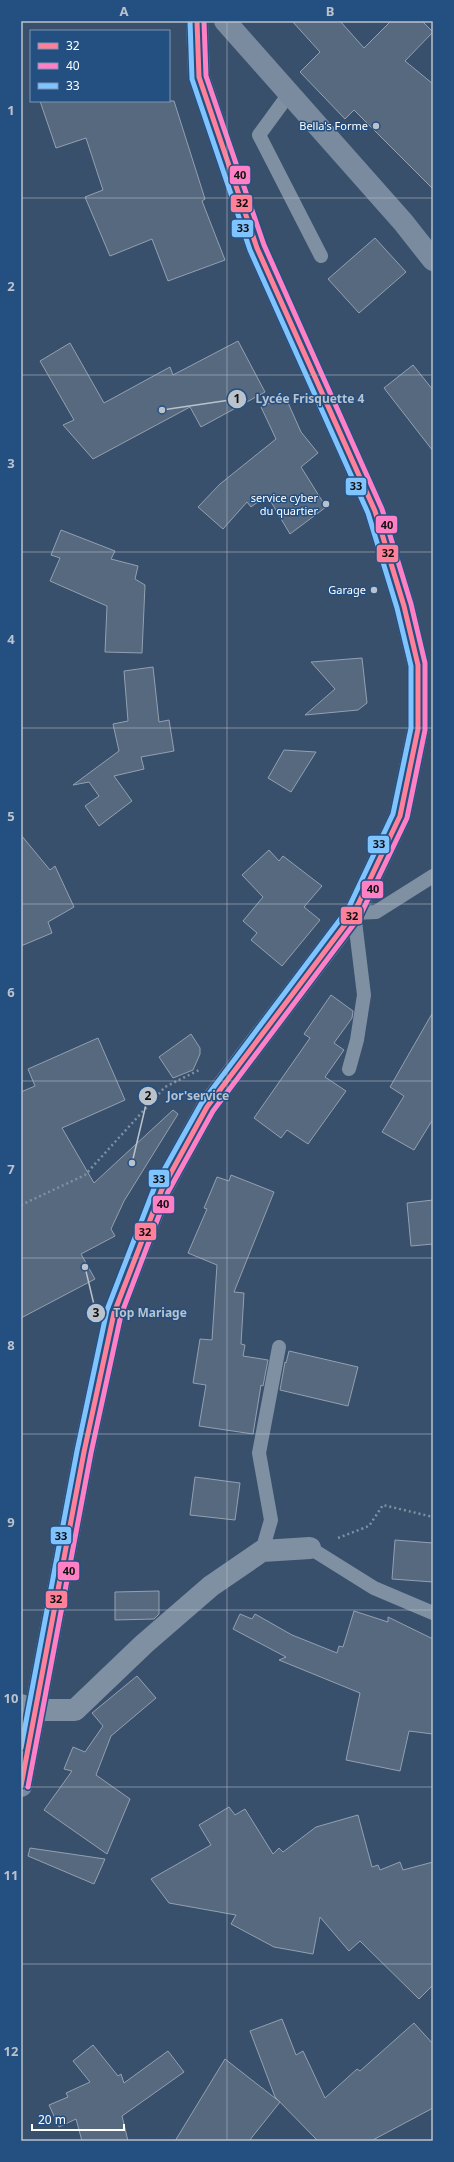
<svg xmlns="http://www.w3.org/2000/svg" width="454" height="2162" font-family="'Noto Sans',sans-serif">
  <style>
    .building { fill: #56697f; stroke: #93a0b1 }
    .lines { fill: none; stroke-linecap: round; stroke-linejoin: round }
    .path { stroke: #7f90a2; stroke-width: 2.5; stroke-dasharray: 2 3; stroke-linecap: butt }
    .lane { stroke: #7f90a2; stroke-width: 14 }
    .street { stroke: #7f90a2; stroke-width: 22 }
    .secondary { stroke: #7a8b9f; stroke-width: 22 }
    .bus-1-casing { stroke: #244f81; stroke-width: 8 }
    .bus-2-casing { stroke: #244f81; stroke-width: 8 }
    .bus-3-casing { stroke: #244f81; stroke-width: 8 }
    .bus-1 { stroke: #ff8098; stroke-width: 5 }
    .bus-2 { stroke: #ff80c5; stroke-width: 5 }
    .bus-3 { stroke: #80c4ff; stroke-width: 5 }
    .grid { fill: none; stroke: #bac2cc; stroke-width: 1; stroke-opacity: 0.55 }
    .poi-dot { fill: #bac2cc; stroke: #244f81; stroke-width: 1.5 }
    .labels { text-anchor: middle; stroke-width: 3; stroke-linejoin: round; paint-order: stroke }
    .poi-label { font-size: 11px; fill: #fff; stroke: #244f81; text-anchor: end }
    .leader { fill: none; stroke: #bac2cc; stroke-width: 1.5 }
    .callout-dot { fill: #bac2cc; stroke: #244f81; stroke-width: 1.5 }
    .mark-label { font-size: 12px; text-anchor: middle; font-weight: bold; fill: #111 }
    .callout-label { font-size: 12px; text-anchor: middle; font-weight: bold; fill: #bac2cc; stroke: #244f81; stroke-width: 3; stroke-linejoin: round; paint-order: stroke }
    .line-badge { stroke: #244f81; stroke-width: 1.5 }
    .pale-badge-label { font-size: 11px; text-anchor: middle; font-weight: bold; fill: #111 }
    .neatline { fill: none; stroke: #bac2cc; stroke-width: 1.5 }
    .grid-label { font-size: 13px; text-anchor: middle; font-weight: bold; fill: #bac2cc }
  </style>
  <rect width="100%" height="100%" fill="#39506c"/>
  <!-- building -->
  <path class="building" d="M 292,21 L 340,21 L 364,48 L 391,21 L 422,21 L 433,32 L 405,61 L 433,84 L 433,189 L 354,110 L 345,119 L 300,72 L 320,52 Z
    M 40,101 L 174,101 L 205,199 L 202,201 L 225,260 L 168,281 L 152,239 L 110,256 L 85,197 L 103,190 L 86,138 L 56,148 Z
    M 375,238 L 406,272 L 359,313 L 328,279 Z
    M 238,341 L 265,392 L 201,427 L 190,407 L 93,459 L 63,425 L 74,420 L 40,361 L 70,343 L 104,403 L 170,367 L 173,375 Z
    M 413,365 L 433,390 L 433,451 L 384,388 Z
    M 285,396 L 301,432 L 318,453 L 301,467 L 326,507 L 290,534 L 267,495 L 251,507 L 247,502 L 223,529 L 198,507 L 220,484 L 276,439 L 261,407 Z
    M 61,530 L 115,551 L 111,559 L 138,566 L 135,579 L 145,585 L 142,653 L 105,652 L 107,606 L 50,581 L 60,558 L 51,555 Z
    M 362,658 L 367,703 L 358,710 L 305,715 L 335,689 L 311,662 Z
    M 153,667 L 159,722 L 169,720 L 174,751 L 141,757 L 144,769 L 114,776 L 132,801 L 99,826 L 85,806 L 99,796 L 89,782 L 73,785 L 119,751 L 113,724 L 128,721 L 124,671 Z
    M 284,750 L 316,752 L 291,792 L 268,778 Z
    M 21,835 L 50,870 L 55,866 L 74,907 L 48,922 L 52,933 L 21,946 Z
    M 269,850 L 279,861 L 283,856 L 322,886 L 304,907 L 320,920 L 282,966 L 251,940 L 257,933 L 243,921 L 263,897 L 242,875 Z
    M 331,995 L 353,1011 L 352,1018 L 334,1043 L 344,1050 L 325,1077 L 346,1091 L 308,1144 L 287,1130 L 281,1138 L 254,1118 L 310,1038 L 304,1034 Z
    M 433,1012 L 433,1119 L 414,1150 L 382,1132 L 404,1096 L 390,1087 Z
    M 191,1034 L 200,1048 L 200,1054 L 193,1070 L 173,1078 L 159,1057 Z
    M 98,1038 L 125,1100 L 62,1128 L 94,1183 L 173,1110 L 178,1114 L 124,1201 L 111,1229 L 115,1236 L 81,1254 L 95,1279 L 21,1318 L 21,1092 L 35,1086 L 28,1069 Z
    M 231,1175 L 274,1192 L 234,1292 L 244,1293 L 241,1344 L 245,1345 L 243,1356 L 268,1360 L 263,1386 L 261,1385 L 253,1434 L 199,1426 L 206,1385 L 193,1383 L 200,1339 L 212,1340 L 217,1265 L 188,1253 L 207,1209 L 204,1208 L 217,1177 L 229,1181 Z
    M 433,1200 L 433,1244 L 411,1246 L 407,1203 Z
    M 289,1351 L 358,1367 L 348,1406 L 280,1390 L 285,1362 L 286,1363 Z
    M 195,1477 L 240,1483 L 235,1520 L 190,1515 Z
    M 395,1540 L 433,1543 L 433,1582 L 392,1579 Z
    M 159,1591 L 159,1614 L 154,1619 L 115,1620 L 115,1592 Z
    M 354,1611 L 388,1622 L 388,1617 L 433,1639 L 433,1734 L 409,1731 L 400,1771 L 346,1760 L 360,1693 L 279,1660 L 286,1657 L 233,1629 L 240,1614 L 252,1619 L 255,1614 L 292,1635 L 337,1653 L 339,1646 L 343,1647 Z
    M 137,1676 L 156,1698 L 111,1736 L 96,1775 L 130,1799 L 107,1854 L 44,1810 L 72,1771 L 64,1769 L 73,1747 L 85,1752 L 103,1726 L 92,1713 Z
    M 229,1807 L 235,1815 L 245,1809 L 273,1854 L 279,1848 L 283,1852 L 316,1827 L 358,1815 L 372,1867 L 378,1865 L 380,1870 L 400,1862 L 403,1870 L 433,1862 L 433,1985 L 419,1999 L 360,1941 L 349,1951 L 320,1917 L 313,1954 L 274,1947 L 231,1924 L 236,1915 L 169,1903 L 151,1879 L 211,1845 L 199,1825 Z
    M 30,1848 L 105,1859 L 94,1884 L 28,1856 Z
    M 282,2019 L 296,2055 L 303,2051 L 325,2098 L 357,2069 L 360,2071 L 414,2023 L 433,2044 L 433,2108 L 371,2141 L 318,2141 L 275,2097 L 250,2031 Z
    M 93,2045 L 118,2076 L 121,2074 L 124,2083 L 168,2051 L 184,2072 L 122,2116 L 128,2141 L 82,2141 L 76,2119 L 59,2127 L 49,2105 L 68,2097 L 66,2093 L 90,2082 L 73,2061 Z
    M 225,2059 L 280,2102 L 249,2141 L 175,2141 Z"/>
  <g class="lines">
    <!-- path -->
    <path class="path" d="M 21,1205 L 85,1175 L 165,1087 L 201,1069
      M 338,1538 L 369,1526 L 383,1505 L 433,1517"/>
    <!-- lane -->
    <path class="lane" d="M 289,94 L 259,135 L 321,256
      M 349,1069 L 357,1040 L 364,995 L 354,913 L 376,912 L 433,876
      M 310,1548 L 374,1588 L 433,1613
      M 262,1551 L 271,1520 L 259,1453 L 279,1347"/>
    <!-- street -->
    <path class="street" d="M 21,1705 L 34,1710 L 75,1710 L 144,1644 L 211,1586 L 262,1551 L 310,1548"/>
    <!-- secondary -->
    <path class="secondary" d="M 225,21 L 403,222 L 433,260
      M 21,1786 L 84,1452 L 114,1313 L 162,1189 L 207,1107 L 354,913 L 400,816 L 418,729 L 418,665 L 404,606 L 375,511 L 257,248 L 199,77 L 197,21"/>
    <!-- bus-1 casing -->
    <g class="bus-1-casing">
      <path id="bus-1" d="M 21,1786 L 84,1452 L 114,1313 L 162,1189 L 207,1107 L 354,913 L 400,816 L 418,729 L 418,665 L 404,606 L 375,511 L 257,248 L 199,77 L 197,21"/>
    </g>
    <!-- bus-2 casing -->
    <g class="bus-2-casing">
      <path id="bus-2" d="M 28,1787 L 91,1453 L 121,1315 L 168,1192 L 213,1111 L 360,916 L 407,818 L 425,730 L 425,663 L 411,604 L 382,509 L 264,245 L 206,76 L 204,21"/>
    </g>
    <!-- bus-3 casing -->
    <g class="bus-3-casing">
      <path id="bus-3" d="M 21,1748 L 77,1451 L 107,1310 L 155,1186 L 201,1104 L 348,909 L 393,814 L 411,728 L 411,666 L 397,608 L 368,513 L 250,250 L 192,79 L 190,21"/>
    </g>
    <!-- bus-1 -->
    <use href="#bus-1" class="bus-1"/>
    <!-- bus-2 -->
    <use href="#bus-2" class="bus-2"/>
    <!-- bus-3 -->
    <use href="#bus-3" class="bus-3"/>
  </g>
  <!-- grid -->
  <path class="grid" d="M 227,21 L 227,2141M 21,198 L 433,198M 21,375 L 433,375M 21,552 L 433,552M 21,728 L 433,728M 21,904 L 433,904M 21,1081 L 433,1081M 21,1258 L 433,1258M 21,1434 L 433,1434M 21,1610 L 433,1610M 21,1787 L 433,1787M 21,1964 L 433,1964"/>
  <!-- markers -->
  <g class="poi-dot">
    <circle cx="376" cy="126" r="4"/>
    <circle cx="326" cy="504" r="4"/>
    <circle cx="374" cy="590" r="4"/>
  </g>
  <g class="labels">
    <!-- poi labels -->
    <g class="poi-label">
      <text x="368" y="130">Bella's Forme</text>
      <text x="318" y="502">service cyber<tspan x="318" dy="13">du quartier</tspan></text>
      <text x="366" y="594">Garage</text>
    </g>
  </g>
  <!-- callouts -->
  <path class="leader" d="M162 410L237 399M132 1163L148 1096M85 1267L96 1313"/>
  <g class="callout-dot">
    <circle cx="162" cy="410" r="4"/>
    <circle cx="132" cy="1163" r="4"/>
    <circle cx="85" cy="1267" r="4"/>
    <circle cx="237" cy="399" r="10"/>
    <circle cx="148" cy="1096" r="10"/>
    <circle cx="96" cy="1313" r="10"/>
  </g>
  <g class="mark-label">
    <text x="237" y="403">1</text>
    <text x="148" y="1100">2</text>
    <text x="96" y="1317">3</text>
  </g>
  <g class="callout-label">
    <text x="310" y="403">Lycée Frisquette 4</text>
    <text x="198" y="1100">Jor'service</text>
    <text x="150" y="1317">Top Mariage</text>
  </g>
  <g class="line-badge">
    <rect x="229" y="165" width="22" height="20" rx="4" fill="#ff80c5"/>
    <rect x="230" y="194" width="23" height="19" rx="4" fill="#ff8098"/>
    <rect x="231" y="219" width="23" height="19" rx="4" fill="#80c4ff"/>
    <rect x="345" y="477" width="22" height="19" rx="4" fill="#80c4ff"/>
    <rect x="375" y="515" width="23" height="19" rx="4" fill="#ff80c5"/>
    <rect x="376" y="544" width="23" height="19" rx="4" fill="#ff8098"/>
    <rect x="367" y="835" width="23" height="19" rx="4" fill="#80c4ff"/>
    <rect x="361" y="880" width="23" height="19" rx="4" fill="#ff80c5"/>
    <rect x="340" y="906" width="23" height="19" rx="4" fill="#ff8098"/>
    <rect x="148" y="1169" width="22" height="19" rx="4" fill="#80c4ff"/>
    <rect x="152" y="1195" width="23" height="19" rx="4" fill="#ff80c5"/>
    <rect x="134" y="1222" width="23" height="19" rx="4" fill="#ff8098"/>
    <rect x="50" y="1526" width="22" height="19" rx="4" fill="#80c4ff"/>
    <rect x="57" y="1561" width="23" height="20" rx="4" fill="#ff80c5"/>
    <rect x="45" y="1590" width="23" height="19" rx="4" fill="#ff8098"/>
  </g>
  <g class="pale-badge-label">
    <text x="240" y="179">40</text>
    <text x="242" y="207">32</text>
    <text x="243" y="232">33</text>
    <text x="356" y="490">33</text>
    <text x="387" y="529">40</text>
    <text x="388" y="557">32</text>
    <text x="379" y="848">33</text>
    <text x="373" y="893">40</text>
    <text x="352" y="920">32</text>
    <text x="159" y="1183">33</text>
    <text x="163" y="1208">40</text>
    <text x="145" y="1236">32</text>
    <text x="61" y="1540">33</text>
    <text x="69" y="1575">40</text>
    <text x="56" y="1603">32</text>
  </g>
  <!-- border -->
  <rect width="454" height="2162" fill="none" stroke="#244f81" stroke-width="44"/>
  <!-- legend -->
  <rect x="30" y="30" width="140" height="72" fill="#244f81" stroke="#7c95b3"/>
  <rect x="38" y="43" width="20" height="6" fill="#ff8098" stroke="#7c95b3"/>
  <text x="66" y="50" font-size="12" fill="#ffffff">32</text>
  <rect x="38" y="63" width="20" height="6" fill="#ff80c5" stroke="#7c95b3"/>
  <text x="66" y="70" font-size="12" fill="#ffffff">40</text>
  <rect x="38" y="83" width="20" height="6" fill="#80c4ff" stroke="#7c95b3"/>
  <text x="66" y="90" font-size="12" fill="#ffffff">33</text>
  <!-- scale -->
  <path d="M32 2124v6h92v-6" fill="none" stroke="#ffffff" stroke-width="2"/>
  <text x="38" y="2124" font-size="12" fill="#ffffff" stroke="#244f81" stroke-width="3" paint-order="stroke">20 m</text>
  <rect x="22" y="22" width="410" height="2118" class="neatline"/>
  <g class="grid-label">
    <text x="124" y="16">A</text>
    <text x="330" y="16">B</text>
    <text x="11" y="115">1</text>
    <text x="11" y="291">2</text>
    <text x="11" y="468">3</text>
    <text x="11" y="644">4</text>
    <text x="11" y="821">5</text>
    <text x="11" y="997">6</text>
    <text x="11" y="1174">7</text>
    <text x="11" y="1350">8</text>
    <text x="11" y="1527">9</text>
    <text x="11" y="1703">10</text>
    <text x="11" y="1880">11</text>
    <text x="11" y="2056">12</text>
  </g>
</svg>
